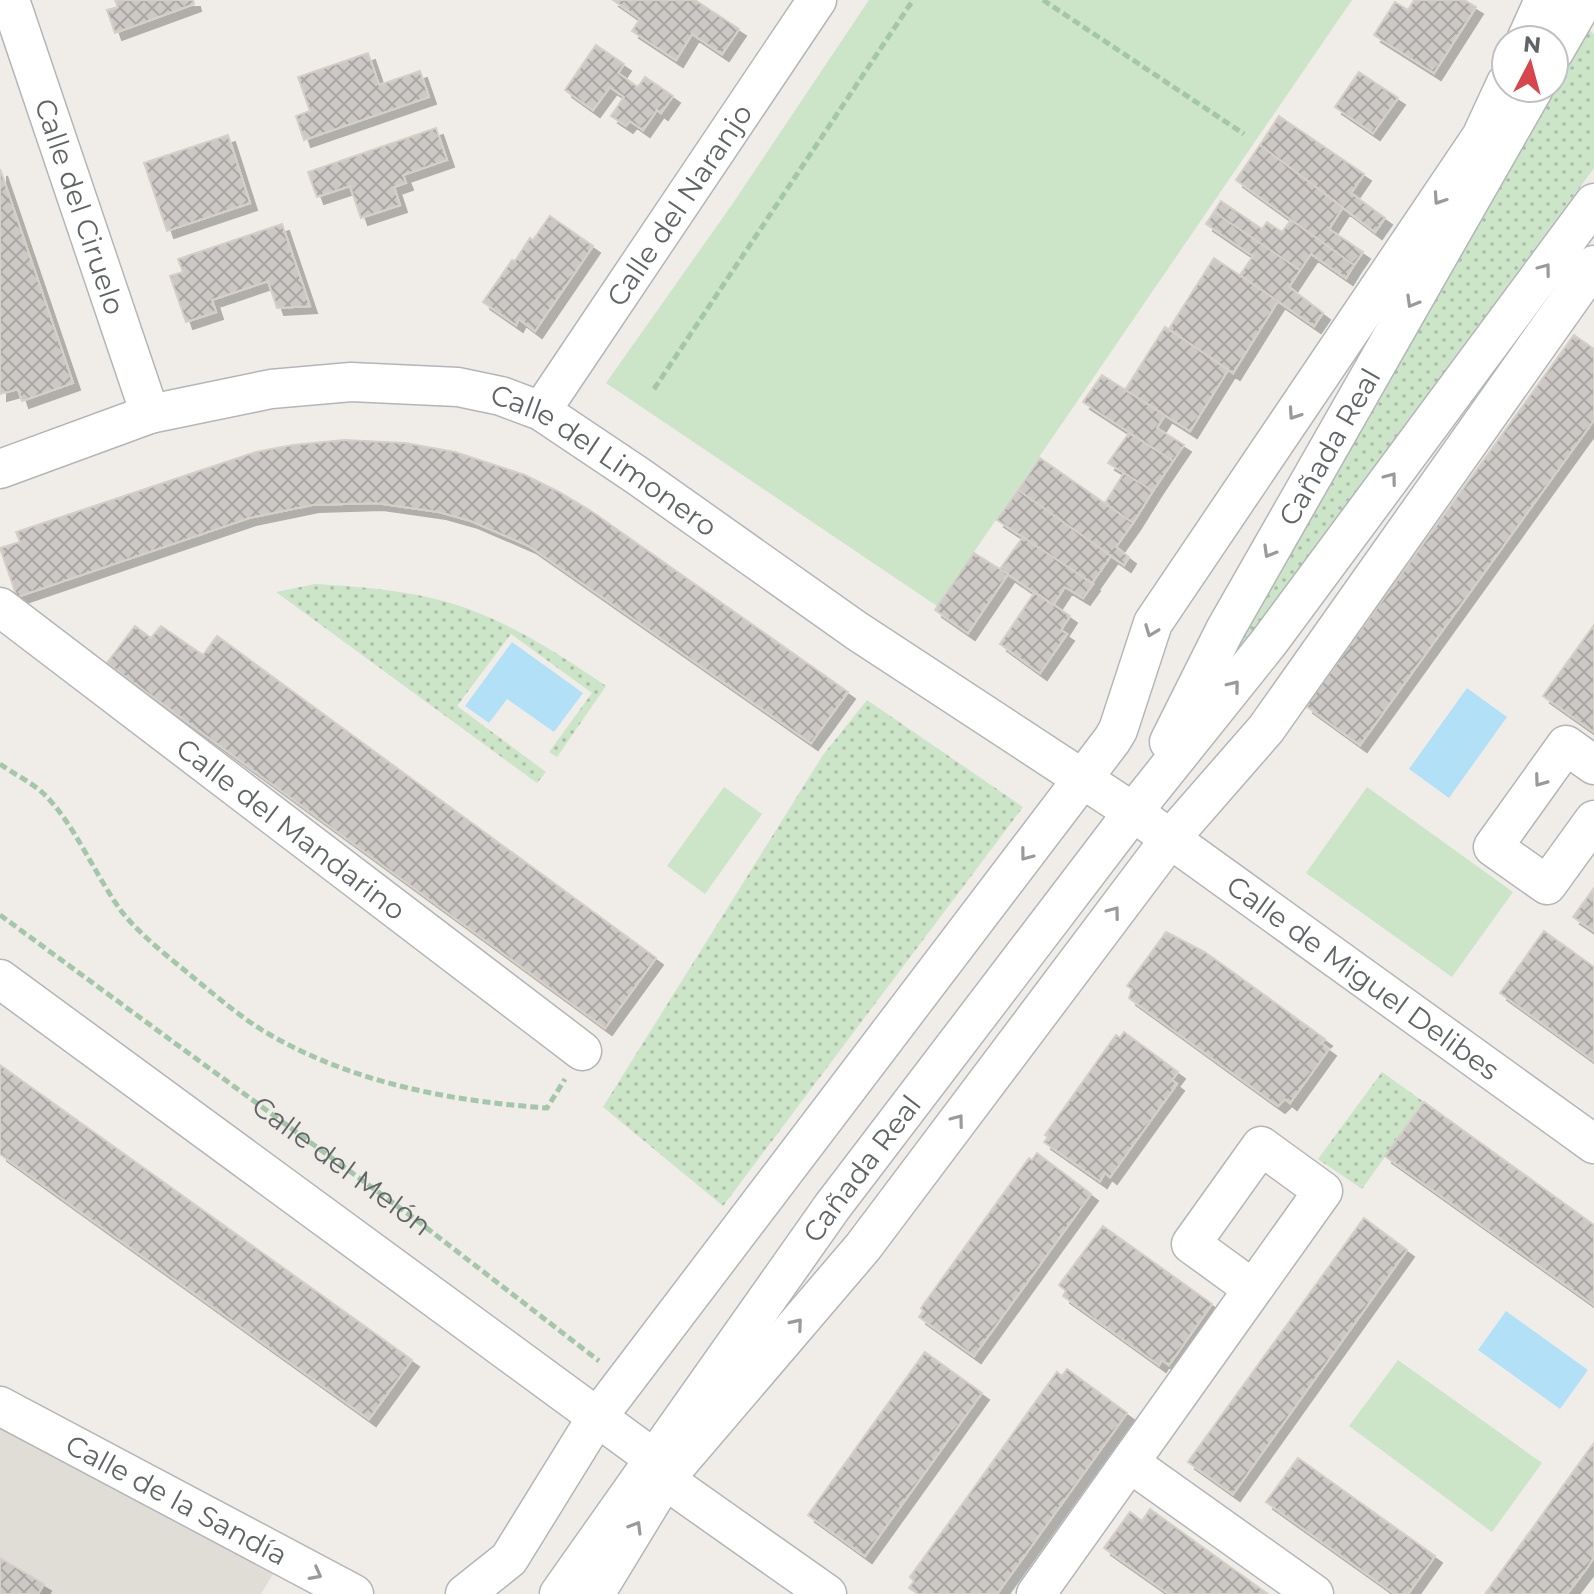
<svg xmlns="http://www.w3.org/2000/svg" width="1594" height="1594" font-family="Montserrat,sans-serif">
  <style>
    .education { fill: #e0ddd7 }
    .grass { fill: url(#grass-dots) }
    .pitch { fill: #cce4c8 }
    .water { fill: #b2e1f7 }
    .building { fill: url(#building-cross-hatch); stroke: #d4cfc7; stroke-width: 2; filter: url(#shadow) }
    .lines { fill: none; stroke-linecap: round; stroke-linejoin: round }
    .minor-casing { stroke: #b3b6b9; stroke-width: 41 }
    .path { stroke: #a4c7a9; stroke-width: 5; stroke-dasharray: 8 4; stroke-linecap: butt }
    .minor { stroke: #fff; stroke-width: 38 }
    .oneway { stroke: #989a9c }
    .labels { text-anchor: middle; stroke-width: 7; stroke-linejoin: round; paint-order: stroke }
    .street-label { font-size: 28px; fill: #606467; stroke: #fff }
  </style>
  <defs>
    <pattern id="grass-dots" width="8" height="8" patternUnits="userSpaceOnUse" patternTransform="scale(2)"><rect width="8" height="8" fill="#cce4c8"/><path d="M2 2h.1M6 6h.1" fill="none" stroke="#a9bca6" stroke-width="1.8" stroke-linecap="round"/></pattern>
    <pattern id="building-cross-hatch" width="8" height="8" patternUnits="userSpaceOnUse" patternTransform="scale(2)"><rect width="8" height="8" fill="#ccc8c5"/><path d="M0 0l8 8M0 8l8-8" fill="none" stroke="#a9a6a4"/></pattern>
    <filter id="shadow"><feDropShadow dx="7" dy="7" stdDeviation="0" flood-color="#0004"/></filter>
  </defs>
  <rect width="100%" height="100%" fill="#f0ede9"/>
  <!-- education -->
  <path class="education" d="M 0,1424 L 275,1571 L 261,1594 L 0,1594 Z"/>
  <!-- grass -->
  <path class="grass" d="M 1581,18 L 1594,35 L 1594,168 L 1237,654 L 1231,655 L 1542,88 L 1554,88 L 1554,66 Z
    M 315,584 C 366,587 418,591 466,608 C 517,627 562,656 606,686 L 557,757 L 549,752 L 592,693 L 511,634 L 457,706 L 546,772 L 537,783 L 276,592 Z
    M 867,700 L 1023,807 L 723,1206 L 603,1107 L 823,755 Z
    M 1382,1072 L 1424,1102 L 1362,1189 L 1318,1159 Z"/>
  <!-- pitch -->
  <path class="pitch" d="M 869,0 L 1352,0 L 937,606 L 606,383 L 731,206 Z
    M 724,787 L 762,814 L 705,894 L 667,866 Z
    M 1367,787 L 1513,892 L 1452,977 L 1306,873 Z
    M 1398,1360 L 1542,1463 L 1492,1532 L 1349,1426 Z"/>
  <!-- water -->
  <path class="water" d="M 512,642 L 583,693 L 554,732 L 507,699 L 489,723 L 465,706 Z
    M 1467,688 L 1507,717 L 1449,798 L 1409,769 Z
    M 1506,1311 L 1588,1370 L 1560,1409 L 1478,1350 Z"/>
  <!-- building -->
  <path class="building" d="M 115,0 L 193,0 L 194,4 L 115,33 L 107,10 L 118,7 Z
    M 613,0 L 695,0 L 739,29 L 722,54 L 692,34 L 676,60 L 632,31 L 640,19 Z
    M 1414,0 L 1464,0 L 1476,7 L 1434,73 L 1374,35 L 1395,2 L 1408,10 Z
    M 596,45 L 624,64 L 618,73 L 638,87 L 645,77 L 673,96 L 661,113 L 657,110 L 643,130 L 630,121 L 626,126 L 611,116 L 624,97 L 610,87 L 593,110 L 565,90 Z
    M 368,53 L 379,85 L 420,71 L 429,97 L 304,140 L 296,116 L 310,111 L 298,77 Z
    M 1359,72 L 1398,98 L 1373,133 L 1335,107 Z
    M 1279,116 L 1364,174 L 1351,193 L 1385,218 L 1375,232 L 1260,145 Z
    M 436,128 L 447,160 L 403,175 L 406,183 L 394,187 L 400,205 L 361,218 L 350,186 L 317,197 L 308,172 Z
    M 228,135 L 250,203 L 167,231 L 144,163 Z
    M 1260,145 L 1343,207 L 1329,229 L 1363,252 L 1354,265 L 1236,180 Z
    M 0,169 L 73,383 L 22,401 L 18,389 L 0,394 Z
    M 1221,201 L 1262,229 L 1267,222 L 1282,232 L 1291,220 L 1354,265 L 1346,278 L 1311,254 L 1300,270 L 1214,212 Z
    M 1214,212 L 1300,270 L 1289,287 L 1323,313 L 1314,326 L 1240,275 L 1253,256 L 1206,224 Z
    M 550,216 L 593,246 L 535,331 L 519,319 L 516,325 L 483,302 L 512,260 L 515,261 L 530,238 L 533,240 Z
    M 282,224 L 310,306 L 277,308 L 268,281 L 212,300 L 216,312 L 186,322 L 170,276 L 183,272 L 178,259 Z
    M 1214,258 L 1278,301 L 1233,373 L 1169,329 Z
    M 1165,327 L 1228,370 L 1190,431 L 1125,390 Z
    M 1574,335 L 1594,349 L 1594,420 L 1360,745 L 1306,706 Z
    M 1102,375 L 1165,415 L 1157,428 L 1184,445 L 1173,461 L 1083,402 Z
    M 1129,433 L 1173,461 L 1153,491 L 1108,463 Z
    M 344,440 L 405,443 L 455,452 L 525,475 L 559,492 L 591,511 L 848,692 L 811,743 L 529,546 L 471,521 L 439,512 L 376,503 L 312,505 L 249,518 L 17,597 L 0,548 L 20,542 L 16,532 L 256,452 L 293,445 Z
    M 1040,458 L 1133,523 L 1116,547 L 1129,557 L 1124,565 L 1018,490 Z
    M 1124,473 L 1153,491 L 1133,523 L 1105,503 Z
    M 1018,490 L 1111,556 L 1092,583 L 997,520 Z
    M 1023,537 L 1093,584 L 1083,598 L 1065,587 L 1053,605 L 1000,569 Z
    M 974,553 L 1008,574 L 968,633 L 935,610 Z
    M 1035,592 L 1070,616 L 1061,630 L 1067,634 L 1040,673 L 1000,644 Z
    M 1594,625 L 1594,732 L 1543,696 Z
    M 135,626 L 151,638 L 161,626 L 203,655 L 217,636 L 656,958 L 605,1028 L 107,663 Z
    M 1594,888 L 1594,931 L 1573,917 Z
    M 1544,931 L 1594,967 L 1594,1061 L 1500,993 Z
    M 1166,932 L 1205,952 L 1325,1039 L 1321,1043 L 1329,1049 L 1290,1103 L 1285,1099 L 1278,1106 L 1129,998 L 1132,989 L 1127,986 Z
    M 1124,1032 L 1178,1072 L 1172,1080 L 1177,1084 L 1110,1177 L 1105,1173 L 1100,1181 L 1044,1142 L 1048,1137 L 1045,1135 L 1116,1035 L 1120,1038 Z
    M 0,1065 L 412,1360 L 369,1419 L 0,1154 Z
    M 1424,1102 L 1594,1225 L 1594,1305 L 1385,1156 Z
    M 1037,1153 L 1091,1194 L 974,1356 L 919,1317 L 923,1311 L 921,1308 L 1029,1158 L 1032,1160 Z
    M 1364,1218 L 1407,1250 L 1233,1494 L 1188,1462 Z
    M 1103,1226 L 1212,1304 L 1169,1365 L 1162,1360 L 1159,1365 L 1063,1296 L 1066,1291 L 1059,1285 Z
    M 925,1352 L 982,1393 L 865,1556 L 808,1515 Z
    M 1067,1369 L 1127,1413 L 997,1594 L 918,1594 L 909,1588 L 914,1581 L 910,1577 L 1057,1372 L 1062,1376 Z
    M 1594,1443 L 1594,1557 L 1587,1568 L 1567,1594 L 1485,1594 Z
    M 1298,1458 L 1435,1556 L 1408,1594 L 1395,1594 L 1266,1502 Z
    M 1150,1509 L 1208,1551 L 1268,1594 L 1169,1594 L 1104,1548 L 1130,1512 L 1142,1521 Z
    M 0,1558 L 44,1584 L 38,1594 L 0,1594 Z"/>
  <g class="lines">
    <!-- minor casing -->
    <g class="minor-casing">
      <g id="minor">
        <path id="s2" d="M 10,0 L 150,414"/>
        <path d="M 1526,40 L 1544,0"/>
        <path d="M 1554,52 L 1584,0"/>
        <path id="s3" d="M 541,411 L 817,0"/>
        <path id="s4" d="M 0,469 L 150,414 L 271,389 L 351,382 L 458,387 L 501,396 L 541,411 L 638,476 L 857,631 L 1133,812 L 1594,1144"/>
        <path id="s5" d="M 0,607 L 582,1051"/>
        <path id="s6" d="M 1169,742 L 1225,630 L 1534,88"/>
        <path d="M 1594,765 L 1566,745 L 1493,847 L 1547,885 L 1594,820"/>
        <path d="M 0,979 L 653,1458"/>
        <path id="s7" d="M 0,1406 L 354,1594"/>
        <path d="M 1130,1463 L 1314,1594"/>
        <path d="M 647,1467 L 827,1594"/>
        <path d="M 465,1594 L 509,1559 L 593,1423 L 1112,740 L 1118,730 L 1153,623 L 1481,137 L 1506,83"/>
        <path id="s8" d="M 559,1594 L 832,1207 L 1133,812 L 1269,642 L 1594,203"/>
        <path d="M 595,1594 L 665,1479 L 863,1247 L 1170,839 L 1266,729 L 1594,265"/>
        <path d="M 1036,1594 L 1323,1191 L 1261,1146 L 1191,1244 L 1253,1289"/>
      </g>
    </g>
    <!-- path -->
    <g class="path">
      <path d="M 1043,0 L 1244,134"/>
      <path d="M 654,389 L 913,0"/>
      <path d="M 0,764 C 14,774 33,783 45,795 C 75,825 96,877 122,912 C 142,937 170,958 194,978 C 216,996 238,1015 262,1030 C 348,1082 448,1101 547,1108 L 565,1079"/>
      <path id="s1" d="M 0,915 L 415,1219 L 599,1361"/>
    </g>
    <!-- minor -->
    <use href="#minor" class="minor"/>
  </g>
  <!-- one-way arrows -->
  <defs><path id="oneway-chevron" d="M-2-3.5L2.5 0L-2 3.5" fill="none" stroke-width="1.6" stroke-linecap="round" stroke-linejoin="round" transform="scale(2)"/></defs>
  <g class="oneway">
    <use href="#oneway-chevron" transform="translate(1439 199) rotate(124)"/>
    <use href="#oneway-chevron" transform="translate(1545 269) rotate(-53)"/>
    <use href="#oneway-chevron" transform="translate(1412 302) rotate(120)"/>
    <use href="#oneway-chevron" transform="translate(1294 414) rotate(124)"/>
    <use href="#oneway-chevron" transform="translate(1391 478) rotate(-53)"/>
    <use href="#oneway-chevron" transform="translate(1269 552) rotate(120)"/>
    <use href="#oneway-chevron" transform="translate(1151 631) rotate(111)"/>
    <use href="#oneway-chevron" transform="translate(1234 686) rotate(-51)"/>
    <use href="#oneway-chevron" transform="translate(1540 781) rotate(126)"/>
    <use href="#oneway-chevron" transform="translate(1026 855) rotate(127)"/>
    <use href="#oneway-chevron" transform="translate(1114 912) rotate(-53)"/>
    <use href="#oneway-chevron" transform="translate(958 1120) rotate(-53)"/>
    <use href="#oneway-chevron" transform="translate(797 1324) rotate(-50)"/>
    <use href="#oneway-chevron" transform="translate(636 1527) rotate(-59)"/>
    <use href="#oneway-chevron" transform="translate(316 1574) rotate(28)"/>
  </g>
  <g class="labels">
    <!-- street labels -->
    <g class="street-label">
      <text dy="10" stroke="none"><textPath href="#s3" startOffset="248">Calle del Naranjo</textPath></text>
      <text dy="10" stroke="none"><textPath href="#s2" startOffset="218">Calle del Ciruelo</textPath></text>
      <text dy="10" stroke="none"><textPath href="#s6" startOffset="336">Cañada Real</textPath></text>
      <text dy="10" stroke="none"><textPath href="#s4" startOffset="636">Calle del Limonero</textPath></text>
      <text dy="10" stroke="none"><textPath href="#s5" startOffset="366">Calle del Mandarino</textPath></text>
      <text dy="10" stroke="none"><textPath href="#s4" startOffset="1556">Calle de Miguel Delibes</textPath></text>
      <text dy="10" stroke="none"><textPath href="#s1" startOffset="424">Calle del Melón</textPath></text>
      <text dy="10" stroke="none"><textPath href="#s8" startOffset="522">Cañada Real</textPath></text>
      <text dy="10" stroke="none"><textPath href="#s7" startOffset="200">Calle de la Sandía</textPath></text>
    </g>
  </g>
  <!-- north arrow -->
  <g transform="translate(1530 64) rotate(6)"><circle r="38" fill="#ffffff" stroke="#bfc1c2" stroke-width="2"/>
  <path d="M0-6L14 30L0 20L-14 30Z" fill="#d8464d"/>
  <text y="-12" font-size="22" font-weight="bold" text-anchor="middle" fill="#606467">N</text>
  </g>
</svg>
